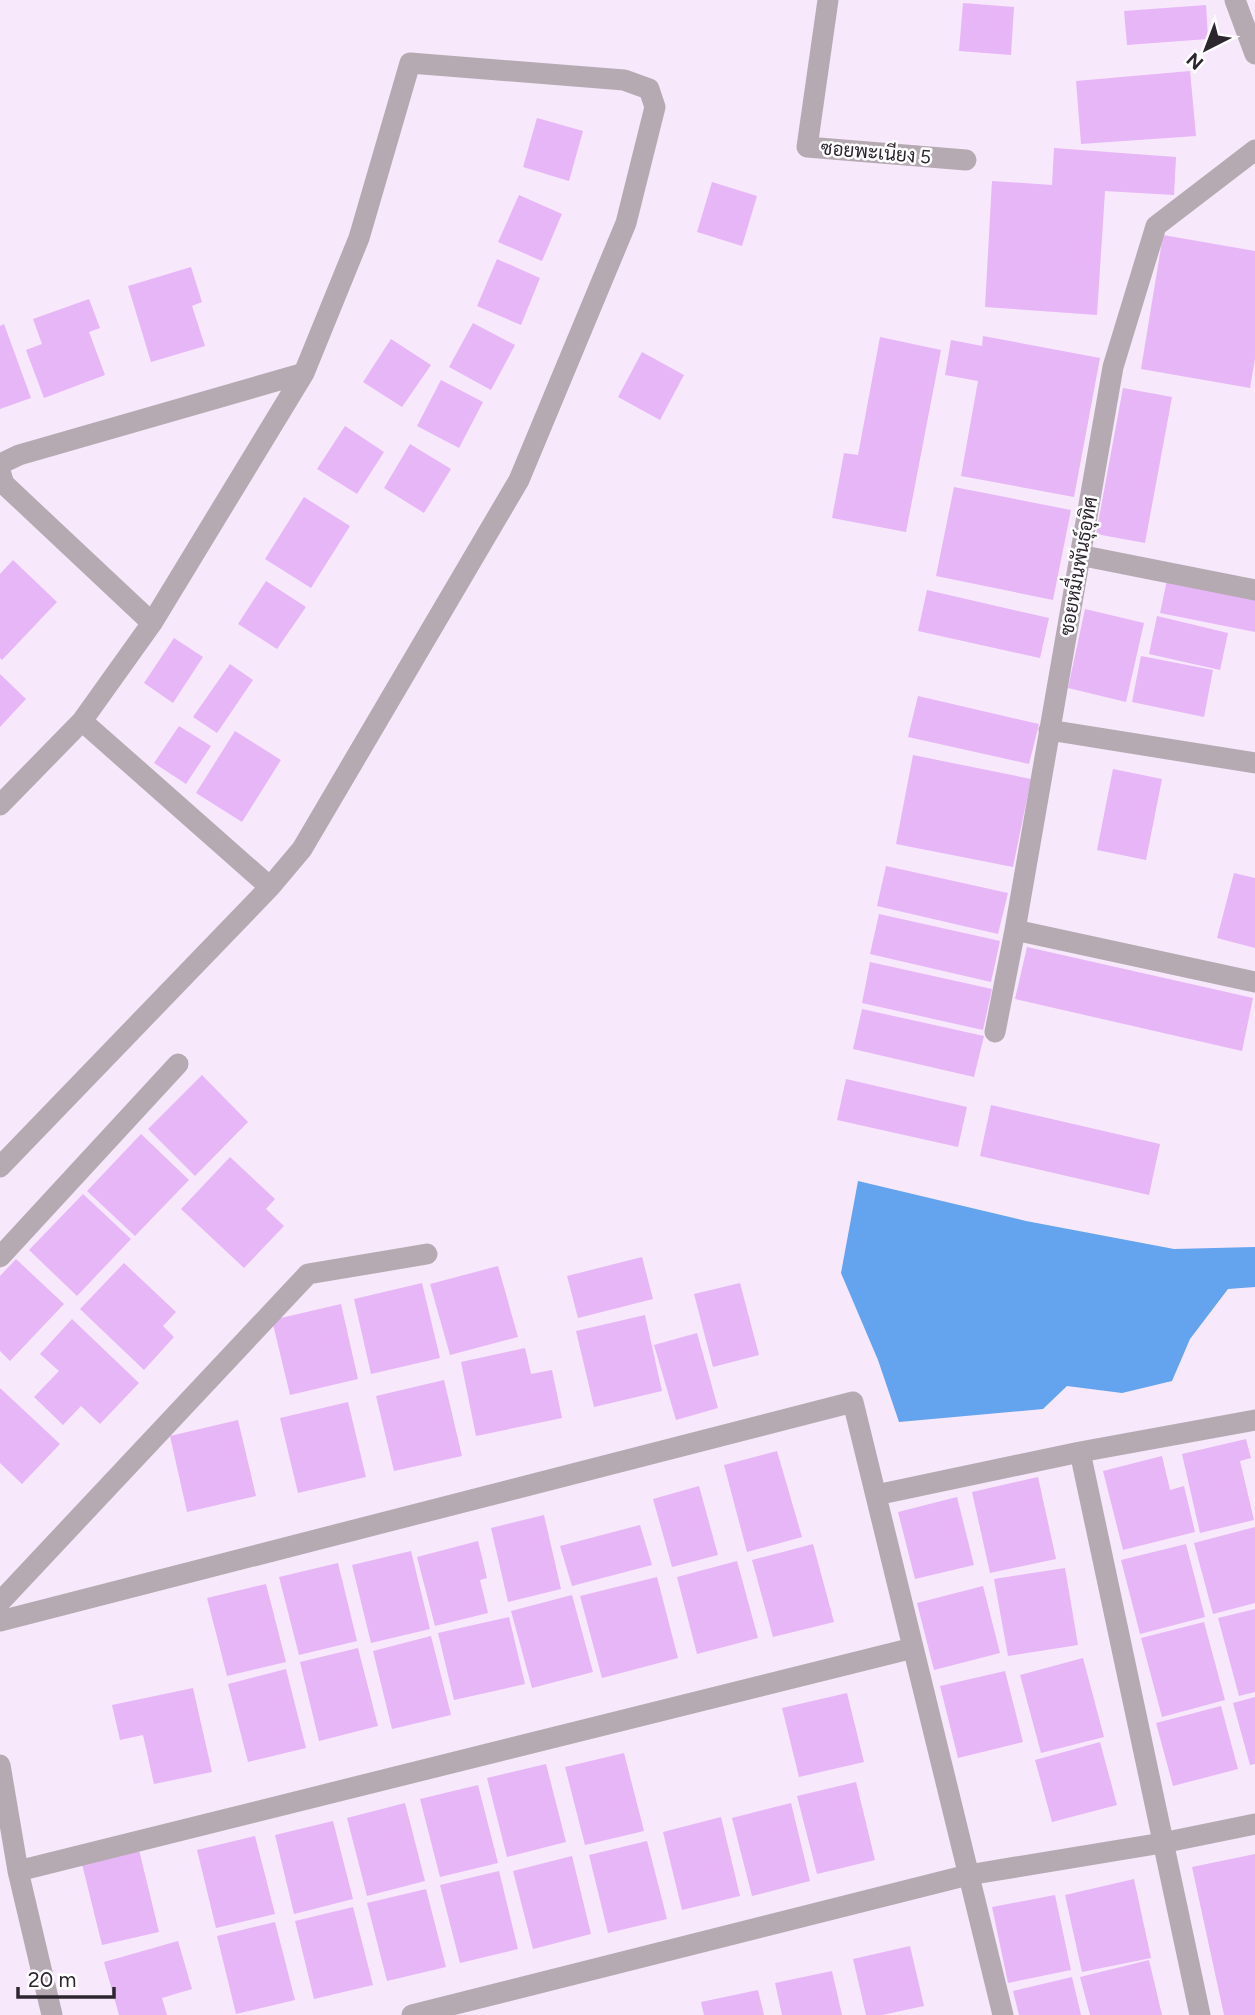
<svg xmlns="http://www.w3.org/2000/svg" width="1255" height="2015" font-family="Figtree,Sarabun,sans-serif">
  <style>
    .water { fill: #64a3ee }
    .building { fill: #e7b6f7 }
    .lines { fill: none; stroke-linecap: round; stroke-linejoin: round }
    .minor { stroke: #b6aab2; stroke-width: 21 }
    .labels { text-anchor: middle; stroke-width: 5; stroke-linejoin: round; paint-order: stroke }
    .street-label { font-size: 19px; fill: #2d262f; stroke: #fff }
  </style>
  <rect width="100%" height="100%" fill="#f7e8fc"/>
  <!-- water -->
  <path class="water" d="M 858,1181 L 1026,1221 L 1174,1249 L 1255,1247 L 1255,1287 L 1228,1289 L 1190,1339 L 1172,1381 L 1122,1393 L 1067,1386 L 1043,1409 L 899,1422 L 878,1360 L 841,1273 Z"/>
  <!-- building -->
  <path class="building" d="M 963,3 L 1014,7 L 1011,55 L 959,51 Z
    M 1206,5 L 1208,39 L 1127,45 L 1124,11 Z
    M 1190,71 L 1196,136 L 1081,144 L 1076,81 Z
    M 537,118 L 583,131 L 569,181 L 523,167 Z
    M 1054,148 L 1176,157 L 1174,195 L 1105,191 L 1097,315 L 985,307 L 992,181 L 1052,185 Z
    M 712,182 L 757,196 L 742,246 L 697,232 Z
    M 519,195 L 562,214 L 542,261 L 498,242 Z
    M 1163,235 L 1255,251 L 1255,359 L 1250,388 L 1141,369 Z
    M 497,259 L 540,278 L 521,325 L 477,306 Z
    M 191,267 L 202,302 L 192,306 L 205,346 L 151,362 L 128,286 Z
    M 89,299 L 100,328 L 89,332 L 105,375 L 44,398 L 26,350 L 42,344 L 33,319 Z
    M 473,323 L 515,345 L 491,390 L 449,367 Z
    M 4,324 L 31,398 L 0,409 L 0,326 Z
    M 983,336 L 1100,358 L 1074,497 L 961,476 L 978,381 L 945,375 L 951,340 L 982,346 Z
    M 880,337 L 941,350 L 906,532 L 832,518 L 844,453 L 858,455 Z
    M 391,339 L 431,365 L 402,407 L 363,382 Z
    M 642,352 L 684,375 L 660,420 L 618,397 Z
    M 441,380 L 483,402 L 459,448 L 417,426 Z
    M 1123,388 L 1172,397 L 1145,543 L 1096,534 Z
    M 345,426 L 384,452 L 357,494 L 317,469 Z
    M 410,444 L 451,469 L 424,513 L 384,488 Z
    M 954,487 L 1071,510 L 1053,600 L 936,576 Z
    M 304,497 L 350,526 L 311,588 L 265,559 Z
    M 13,560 L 57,602 L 2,660 L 0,658 L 0,574 Z
    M 1167,580 L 1255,597 L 1255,632 L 1160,613 Z
    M 266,581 L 306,607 L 277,649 L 238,624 Z
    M 927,590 L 1049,618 L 1040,658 L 918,631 Z
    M 1085,609 L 1144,623 L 1126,702 L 1068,688 Z
    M 1157,616 L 1228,633 L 1220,670 L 1149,654 Z
    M 174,638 L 203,657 L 173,703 L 144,683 Z
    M 1141,656 L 1213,670 L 1204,717 L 1132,702 Z
    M 230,664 L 253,680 L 217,733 L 193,717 Z
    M 0,674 L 26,699 L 0,727 Z
    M 918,696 L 1039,724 L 1029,764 L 908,737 Z
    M 179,726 L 211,746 L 186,784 L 154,763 Z
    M 235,731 L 281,760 L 242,822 L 196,793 Z
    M 913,755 L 1031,779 L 1013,867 L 896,844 Z
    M 1113,769 L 1162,779 L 1146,860 L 1097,850 Z
    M 886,866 L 1008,893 L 998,934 L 877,906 Z
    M 1234,873 L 1255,878 L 1255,948 L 1217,938 Z
    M 879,914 L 1000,941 L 991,982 L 870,954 Z
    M 1027,947 L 1253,998 L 1242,1051 L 1015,999 Z
    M 870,962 L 992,989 L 983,1030 L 862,1003 Z
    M 862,1009 L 984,1036 L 974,1077 L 853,1049 Z
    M 202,1075 L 248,1122 L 195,1176 L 148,1129 Z
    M 846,1079 L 967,1107 L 958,1147 L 837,1120 Z
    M 991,1105 L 1160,1144 L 1149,1195 L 980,1156 Z
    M 141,1134 L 189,1180 L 135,1236 L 87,1191 Z
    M 230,1157 L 275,1199 L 266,1209 L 284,1226 L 244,1268 L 181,1209 Z
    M 83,1194 L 131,1239 L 77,1296 L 29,1250 Z
    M 642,1257 L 653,1299 L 578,1318 L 567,1276 Z
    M 16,1259 L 64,1304 L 10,1361 L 0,1351 L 0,1276 Z
    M 124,1263 L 176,1312 L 163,1326 L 174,1337 L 144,1370 L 80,1309 Z
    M 498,1266 L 518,1337 L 450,1355 L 430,1284 Z
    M 422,1283 L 440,1358 L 371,1374 L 354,1299 Z
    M 740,1283 L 759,1355 L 713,1367 L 694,1294 Z
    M 341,1304 L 358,1379 L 290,1395 L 272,1320 Z
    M 645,1315 L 662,1391 L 594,1407 L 576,1331 Z
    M 72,1319 L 139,1383 L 100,1424 L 81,1406 L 63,1425 L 34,1397 L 59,1371 L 40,1354 Z
    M 697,1333 L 718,1408 L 676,1420 L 654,1345 Z
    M 525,1348 L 531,1374 L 552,1370 L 562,1418 L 476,1436 L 461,1362 Z
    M 444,1380 L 462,1456 L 394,1471 L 376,1396 Z
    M 0,1388 L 60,1444 L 22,1484 L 0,1463 Z
    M 348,1402 L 366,1477 L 298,1493 L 280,1418 Z
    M 238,1420 L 256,1496 L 187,1512 L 170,1436 Z
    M 1246,1439 L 1251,1458 L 1240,1461 L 1254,1520 L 1200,1533 L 1182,1454 Z
    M 777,1451 L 802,1537 L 747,1552 L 724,1465 Z
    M 1162,1456 L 1170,1490 L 1184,1486 L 1195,1532 L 1123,1550 L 1103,1471 Z
    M 1038,1477 L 1056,1559 L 990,1573 L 972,1492 Z
    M 699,1486 L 718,1555 L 672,1567 L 653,1499 Z
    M 957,1497 L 974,1565 L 915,1579 L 898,1512 Z
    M 544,1515 L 561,1589 L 508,1602 L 491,1528 Z
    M 640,1525 L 652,1565 L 572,1586 L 560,1546 Z
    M 1255,1527 L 1255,1603 L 1213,1614 L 1194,1543 Z
    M 478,1541 L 487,1578 L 480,1580 L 488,1613 L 435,1626 L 417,1557 Z
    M 813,1544 L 834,1622 L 773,1637 L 752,1560 Z
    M 1186,1544 L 1205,1617 L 1140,1634 L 1121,1560 Z
    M 411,1551 L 430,1629 L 371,1643 L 352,1565 Z
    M 737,1561 L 758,1638 L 697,1654 L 677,1577 Z
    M 338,1563 L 357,1641 L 299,1655 L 279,1577 Z
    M 1065,1568 L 1078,1645 L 1008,1656 L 994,1579 Z
    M 657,1577 L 678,1658 L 602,1678 L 580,1596 Z
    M 266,1584 L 286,1662 L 227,1676 L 207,1598 Z
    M 983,1586 L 1000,1653 L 934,1670 L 917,1603 Z
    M 572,1595 L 593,1672 L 532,1688 L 511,1611 Z
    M 1255,1609 L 1255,1692 L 1239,1696 L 1218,1618 Z
    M 509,1617 L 525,1684 L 454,1700 L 438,1633 Z
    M 1204,1622 L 1225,1700 L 1162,1717 L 1141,1638 Z
    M 431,1636 L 451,1715 L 392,1729 L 373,1651 Z
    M 358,1648 L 378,1726 L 319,1741 L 300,1662 Z
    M 1083,1658 L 1104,1737 L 1041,1753 L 1020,1675 Z
    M 286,1669 L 306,1748 L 248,1762 L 228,1684 Z
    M 1005,1671 L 1023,1742 L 958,1758 L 940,1686 Z
    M 193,1688 L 212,1772 L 154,1784 L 143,1735 L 120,1740 L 112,1705 Z
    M 847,1693 L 864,1762 L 799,1777 L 782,1708 Z
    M 1255,1697 L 1255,1764 L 1250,1765 L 1233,1703 Z
    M 1221,1706 L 1238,1769 L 1173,1786 L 1156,1723 Z
    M 1100,1742 L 1117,1805 L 1052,1822 L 1035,1760 Z
    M 624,1753 L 644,1831 L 585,1845 L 565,1767 Z
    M 546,1764 L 566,1842 L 507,1857 L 487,1778 Z
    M 856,1782 L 875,1860 L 817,1874 L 797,1796 Z
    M 478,1785 L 498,1863 L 440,1877 L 420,1799 Z
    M 405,1803 L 425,1881 L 367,1896 L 347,1818 Z
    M 791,1803 L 810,1881 L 752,1896 L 732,1818 Z
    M 721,1817 L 740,1896 L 682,1910 L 663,1832 Z
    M 333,1821 L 353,1899 L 294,1914 L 275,1835 Z
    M 255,1836 L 275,1914 L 216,1928 L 197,1850 Z
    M 647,1841 L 667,1919 L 608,1933 L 589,1855 Z
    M 139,1850 L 159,1932 L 102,1945 L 82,1864 Z
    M 1255,1854 L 1255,2015 L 1224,2015 L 1192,1867 Z
    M 572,1856 L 591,1934 L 533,1949 L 513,1871 Z
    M 499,1871 L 518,1949 L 460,1963 L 440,1885 Z
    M 1134,1879 L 1151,1958 L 1082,1972 L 1065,1895 Z
    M 426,1889 L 446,1967 L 387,1981 L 367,1903 Z
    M 1055,1895 L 1071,1970 L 1008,1983 L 992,1907 Z
    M 353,1907 L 373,1985 L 314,1999 L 295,1921 Z
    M 275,1922 L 295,2000 L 236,2014 L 217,1936 Z
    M 178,1941 L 192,1989 L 162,1998 L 167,2015 L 119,2015 L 104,1962 Z
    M 910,1946 L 924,2006 L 882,2015 L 866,2015 L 853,1959 Z
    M 1149,1960 L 1162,2015 L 1090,2015 L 1080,1977 Z
    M 832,1971 L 842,2015 L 782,2015 L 775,1983 Z
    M 1072,1977 L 1081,2015 L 1019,2015 L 1013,1991 Z
    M 758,1990 L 764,2015 L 704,2015 L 701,2002 Z"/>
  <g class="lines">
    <!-- minor -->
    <path class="minor" d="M 828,0 L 807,147 L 966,160
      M 1235,0 L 1255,54
      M 0,464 L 19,455 L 304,373
      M 0,471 L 4,484 L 152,623
      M 1079,555 L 1255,590
      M 82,721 L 270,887
      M 1049,730 L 1255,763
      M 0,805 L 82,721 L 152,623 L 304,373 L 359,238 L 410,63 L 624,80 L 649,89 L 655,107 L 626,223 L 519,480 L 302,849 L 270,887 L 0,1167
      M 1015,930 L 1255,982
      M 995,1032 L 1015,930 L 1113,367 L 1156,226 L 1255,150
      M 0,1257 L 178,1064
      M 1080,1452 L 1200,2015
      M 876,1495 L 1080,1452 L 1255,1420
      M 0,1602 L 308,1274 L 427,1254
      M 0,1621 L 853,1402 L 1003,2015
      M 0,1765 L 18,1871 L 52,2015
      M 18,1871 L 913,1648
      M 412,2015 L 968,1875 L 1162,1843 L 1255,1824"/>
  </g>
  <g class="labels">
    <!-- street labels -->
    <g class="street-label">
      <text transform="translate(876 152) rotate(5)" y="7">ซอยพะเนียง 5</text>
      <text transform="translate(1078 566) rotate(-80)" y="7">ซอยหมื่นพันธุ์อุทิศ</text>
    </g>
  </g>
  <!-- north arrow -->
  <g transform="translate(1206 49) rotate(222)" stroke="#ffffff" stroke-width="5" paint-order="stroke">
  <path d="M0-5L12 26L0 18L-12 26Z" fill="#2d262f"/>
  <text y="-10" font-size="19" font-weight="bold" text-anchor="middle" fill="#2d262f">N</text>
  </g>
  <!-- scale -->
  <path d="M18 1987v10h96v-10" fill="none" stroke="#2d262f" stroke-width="3.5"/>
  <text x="28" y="1987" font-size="21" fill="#2d262f" stroke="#ffffff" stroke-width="5" paint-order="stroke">20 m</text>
</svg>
